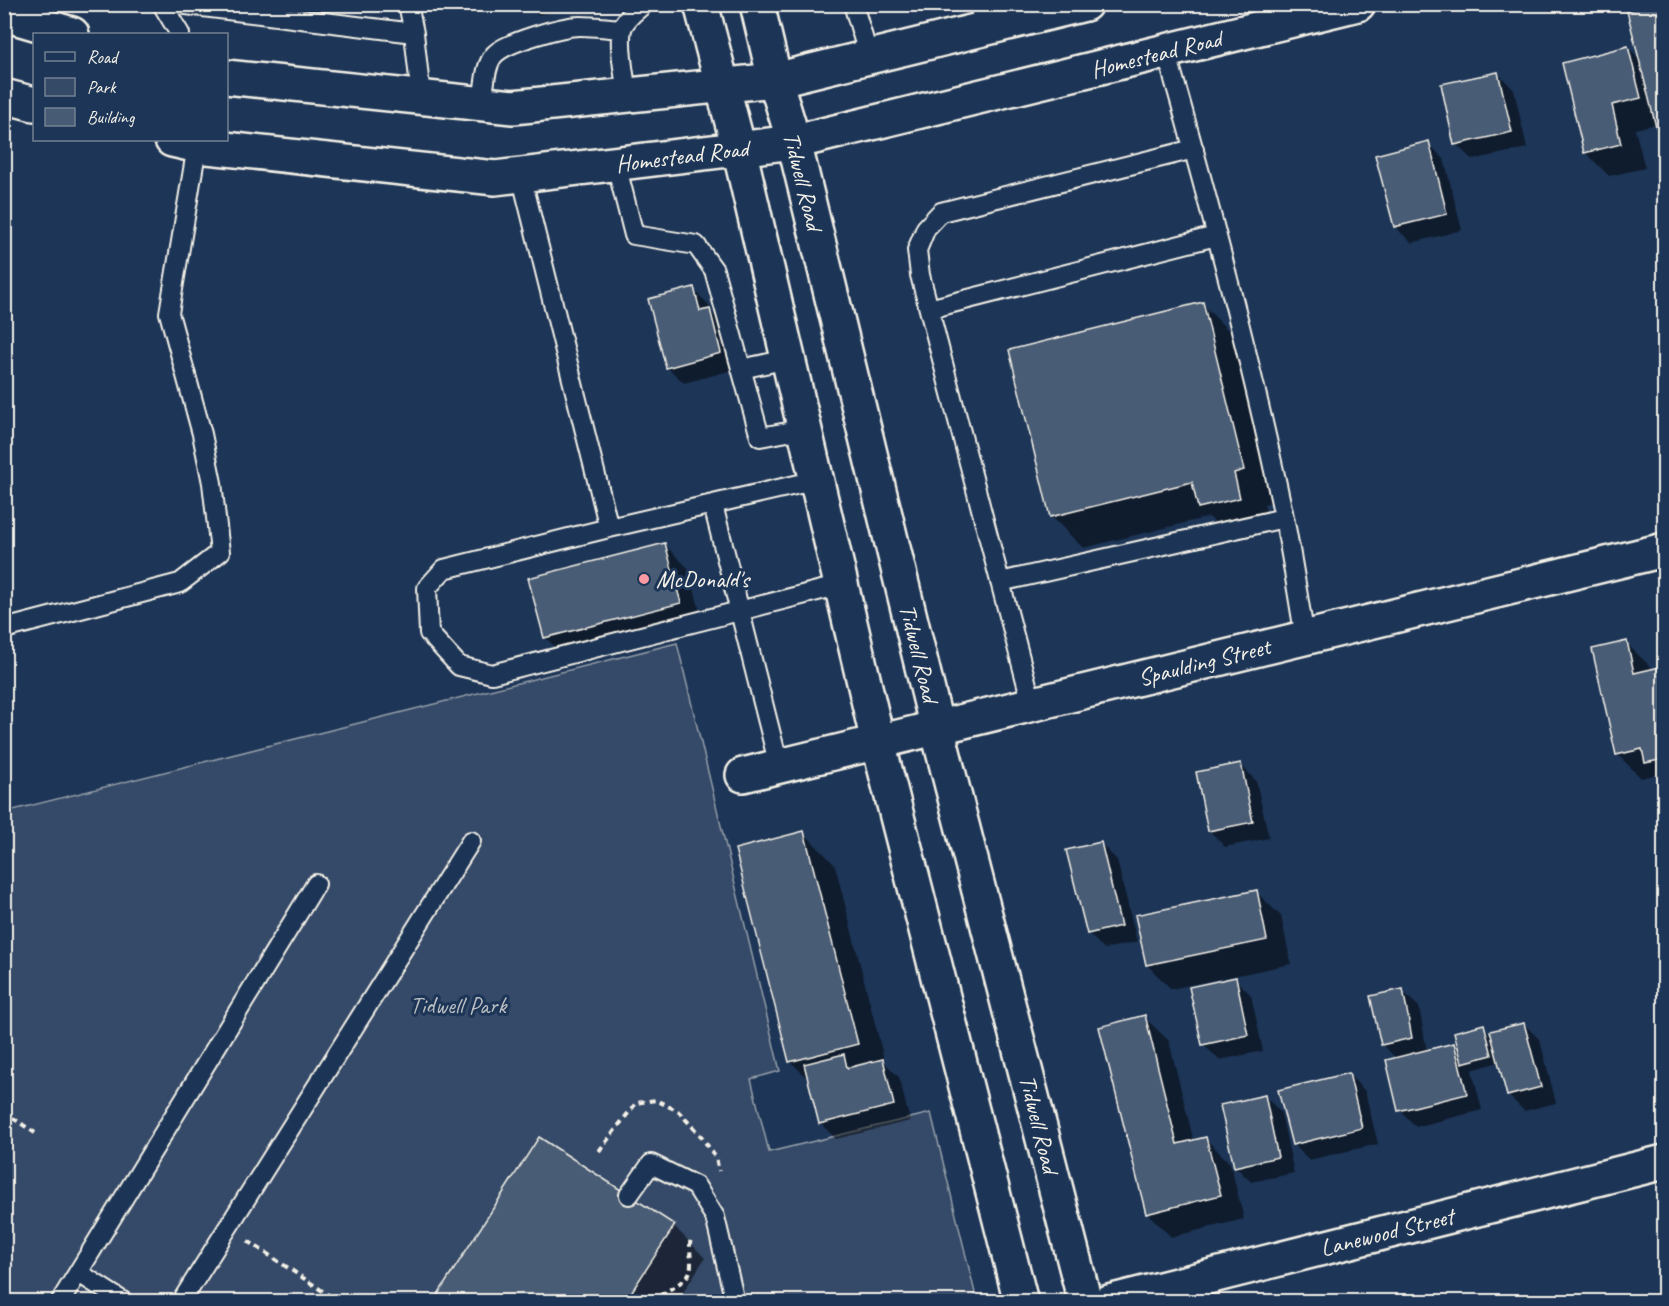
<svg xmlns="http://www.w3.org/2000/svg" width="1669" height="1306" font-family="Caveat,sans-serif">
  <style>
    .green { fill: #354a67; stroke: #949ea8; stroke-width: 1.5 }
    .shadow { fill: #0007 }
    .building { fill: #485b74; stroke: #f4f1e8; stroke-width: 1.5 }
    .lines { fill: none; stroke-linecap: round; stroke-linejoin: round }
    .lane-casing { stroke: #f4f1e8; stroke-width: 22 }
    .street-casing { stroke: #f4f1e8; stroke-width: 38 }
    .secondary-casing { stroke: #f4f1e8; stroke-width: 38 }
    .path { stroke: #f4f1e8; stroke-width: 4; stroke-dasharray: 6 4.5; stroke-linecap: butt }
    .lane { stroke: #1d3557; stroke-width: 18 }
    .street { stroke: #1d3557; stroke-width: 33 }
    .secondary { stroke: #1d3557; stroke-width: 33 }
    .poi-dot { fill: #ff9aa2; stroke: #1d3557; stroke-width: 2 }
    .labels { text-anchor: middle; stroke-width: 6; stroke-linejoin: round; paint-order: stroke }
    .street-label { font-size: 24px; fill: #f4f1e8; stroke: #1d3557 }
    .poi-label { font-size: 24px; fill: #f4f1e8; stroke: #1d3557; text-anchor: start }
    .park-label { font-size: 24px; fill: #bbbfc1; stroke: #1d3557 }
  </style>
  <rect width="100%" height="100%" fill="#1d3557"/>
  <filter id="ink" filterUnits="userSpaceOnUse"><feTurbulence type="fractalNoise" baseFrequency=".0167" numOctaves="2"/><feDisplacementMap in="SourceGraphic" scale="12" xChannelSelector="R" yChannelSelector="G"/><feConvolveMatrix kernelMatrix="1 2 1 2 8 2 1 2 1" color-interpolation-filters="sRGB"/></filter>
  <g filter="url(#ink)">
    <!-- green -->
    <path class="green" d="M 677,643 L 780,1071 L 751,1079 L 769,1152 L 931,1113 L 977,1301 L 5,1302 L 5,812 Z"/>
    <!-- shadow -->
    <path class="shadow" d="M 530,4 L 581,4 L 538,15 Z
      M 899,4 L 931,4 L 906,11 Z
      M 1659,4 L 1664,4 L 1664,148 L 1657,124 L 1635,129 L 1645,168 L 1609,176 L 1585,152 L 1628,47 L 1641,60 Z
      M 1498,73 L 1514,90 L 1527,148 L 1472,160 L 1456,144 Z
      M 1428,143 L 1444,159 L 1462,230 L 1412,243 L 1395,227 Z
      M 693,289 L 709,305 L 711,312 L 726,327 L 737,369 L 684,383 L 667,367 Z
      M 1202,304 L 1234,336 L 1275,501 L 1264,504 L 1271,529 L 1231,539 L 1209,517 L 1083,548 L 1051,516 Z
      M 665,545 L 689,569 L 704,627 L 569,661 L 545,637 Z
      M 1626,643 L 1651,667 L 1652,671 L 1664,668 L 1664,780 L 1659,774 L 1641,778 L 1617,754 Z
      M 1240,764 L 1256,781 L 1269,838 L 1225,847 L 1209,830 Z
      M 804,833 L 835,865 L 885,1063 L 899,1077 L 910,1121 L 836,1139 L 820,1123 L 810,1081 L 790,1061 Z
      M 1100,843 L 1117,860 L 1137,942 L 1104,949 L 1088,933 Z
      M 1256,892 L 1281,916 L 1291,964 L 1171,989 L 1147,965 Z
      M 1235,979 L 1251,995 L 1263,1051 L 1219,1060 L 1203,1044 Z
      M 1402,991 L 1419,1007 L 1427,1051 L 1453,1045 L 1461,1053 L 1483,1026 L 1490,1033 L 1524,1024 L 1540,1040 L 1556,1103 L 1524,1111 L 1508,1095 L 1499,1062 L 1472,1070 L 1482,1110 L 1416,1127 L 1400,1110 L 1397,1059 L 1382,1044 Z
      M 1144,1017 L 1169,1041 L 1194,1142 L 1206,1139 L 1230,1163 L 1244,1219 L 1171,1237 L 1147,1213 Z
      M 1349,1075 L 1365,1091 L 1378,1144 L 1309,1160 L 1293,1144 Z
      M 1265,1096 L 1281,1113 L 1294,1173 L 1251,1182 L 1235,1166 Z
      M 674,1226 L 705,1258 L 677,1302 L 435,1302 Z"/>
    <!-- building -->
    <path class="building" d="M 1652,4 L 1664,4 L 1664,146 L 1661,147 L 1627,11 Z
      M 1628,46 L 1641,98 L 1612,105 L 1621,144 L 1584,153 L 1562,63 Z
      M 1498,72 L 1512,132 L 1454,145 L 1441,84 Z
      M 1429,141 L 1447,214 L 1394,227 L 1375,155 Z
      M 694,287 L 700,311 L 710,309 L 721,353 L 666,368 L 648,299 Z
      M 1203,302 L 1244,470 L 1234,473 L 1240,498 L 1198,508 L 1192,482 L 1050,517 L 1009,350 Z
      M 665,543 L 681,603 L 544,638 L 528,578 Z
      M 1627,641 L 1634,673 L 1664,666 L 1664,759 L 1645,763 L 1642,749 L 1616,755 L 1592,649 Z
      M 1241,763 L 1253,822 L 1208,831 L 1196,772 Z
      M 804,831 L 858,1044 L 789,1062 L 735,849 Z
      M 1101,842 L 1121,926 L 1087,934 L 1066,850 Z
      M 1257,890 L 1267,940 L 1146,965 L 1135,915 Z
      M 1236,977 L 1248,1035 L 1202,1045 L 1189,987 Z
      M 1403,989 L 1412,1038 L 1381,1045 L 1370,996 Z
      M 1145,1015 L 1177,1144 L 1206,1137 L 1221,1195 L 1146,1214 L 1099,1027 Z
      M 1524,1023 L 1541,1087 L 1507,1096 L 1490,1031 Z
      M 1484,1024 L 1492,1055 L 1462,1063 L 1454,1032 Z
      M 1454,1043 L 1467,1094 L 1398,1111 L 1386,1060 Z
      M 844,1054 L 847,1068 L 883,1059 L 894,1105 L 819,1124 L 804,1064 Z
      M 1349,1073 L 1362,1128 L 1292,1145 L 1278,1090 Z
      M 1265,1095 L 1278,1157 L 1234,1167 L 1220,1105 Z
      M 539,1137 L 675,1225 L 625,1302 L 433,1302 Z"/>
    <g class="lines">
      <!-- lane casing -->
      <g class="lane-casing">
        <path id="lane" d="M 162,4 L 180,34
          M 178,4 L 414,33 L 421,97
          M 408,4 L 414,33
          M 853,4 L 869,57
          M 979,4 L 985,29
          M 1166,51 C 1210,205 1251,360 1284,517 C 1292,557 1298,597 1305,638
          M 627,95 C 625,77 618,46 622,29 C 625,18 636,11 644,4
          M 482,103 C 485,89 484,65 495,54 C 507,42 563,26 580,26 C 594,26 608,28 622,29
          M 616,164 L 634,235 L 696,245 L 714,270 L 760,437 L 804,429
          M 521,175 L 609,528 L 444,569 L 427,588 L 429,633 L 459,666 L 492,674 L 841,585
          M 929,309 L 1216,236
          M 741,369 L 788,359
          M 713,505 L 779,766
          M 609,528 L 817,480
          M 1000,582 L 1284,518
          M 4,629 L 180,583 L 220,552 L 212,483 L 202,434 L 169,313 L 198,140
          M 1032,704 L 920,275 L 917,250 L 926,228 L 941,212 L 1194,149
          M 629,1195 L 651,1164 L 696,1186 L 715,1217 L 735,1302
          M 79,1273 L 124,1302
          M 60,1302 L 316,884
          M 181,1302 L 471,841"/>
      </g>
      <!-- street casing -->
      <g class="street-casing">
        <path id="street" d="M 743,775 L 1664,550
          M 1109,1302 L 1664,1162"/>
      </g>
      <!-- secondary casing -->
      <g class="secondary-casing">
        <path id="secondary" d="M 701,4 L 739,149 L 878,742 L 1021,1302
          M 757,4 L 775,80 L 794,142 L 937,728 L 1085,1302
          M 4,14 L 72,34
          M 226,77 L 513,107 L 775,80 L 1085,4
          M 4,96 L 34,104
          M 172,140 L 198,146 L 495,178 L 794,142 L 1358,4"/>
      </g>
      <!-- path -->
      <path class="path" d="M 4,1112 L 38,1135
        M 599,1151 L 636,1103 L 656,1100 L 678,1111 L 701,1136 L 716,1158 L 719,1171
        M 248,1241 L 339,1302
        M 653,1302 L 656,1298 C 664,1292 688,1281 690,1271 C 693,1261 688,1250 691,1237"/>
      <!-- lane -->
      <use href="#lane" class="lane"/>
      <!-- street -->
      <use href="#street" class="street"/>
      <!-- secondary -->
      <use href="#secondary" class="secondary"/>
    </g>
  </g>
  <!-- markers -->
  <circle class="poi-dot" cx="644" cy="579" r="6"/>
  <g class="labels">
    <!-- street labels -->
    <g class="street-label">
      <text transform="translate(1156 54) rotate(-14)" y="8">Homestead Road</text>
      <text transform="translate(682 156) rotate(-7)" y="8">Homestead Road</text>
      <text transform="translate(803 181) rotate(76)" y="8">Tidwell Road</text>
      <text transform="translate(919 653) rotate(76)" y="8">Tidwell Road</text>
      <text transform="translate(1204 662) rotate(-14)" y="8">Spaulding Street</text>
      <text transform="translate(1039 1124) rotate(76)" y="8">Tidwell Road</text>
      <text transform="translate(1387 1232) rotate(-14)" y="8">Lanewood Street</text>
    </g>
    <!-- poi labels -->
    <g class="poi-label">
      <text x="656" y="587">McDonald's</text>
    </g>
    <!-- park labels -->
    <g class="park-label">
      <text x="458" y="1013">Tidwell Park</text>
    </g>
  </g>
  <!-- margin -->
  <rect width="1669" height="1306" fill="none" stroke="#1d3557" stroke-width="24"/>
  <rect x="12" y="12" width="1645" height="1282" fill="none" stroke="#f4f1e8" stroke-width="2" filter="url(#ink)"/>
  <!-- legend -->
  <rect x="33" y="33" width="195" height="108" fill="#1d3557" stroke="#738091" stroke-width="1.5"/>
  <rect x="45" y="52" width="30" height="9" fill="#1d3557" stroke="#738091" stroke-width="1.5"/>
  <text x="87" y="63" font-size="18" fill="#f4f1e8">Road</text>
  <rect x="45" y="78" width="30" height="18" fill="#354a67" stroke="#738091" stroke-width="1.5"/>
  <text x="87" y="93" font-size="18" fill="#f4f1e8">Park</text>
  <rect x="45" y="108" width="30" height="18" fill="#485b74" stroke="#738091" stroke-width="1.5"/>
  <text x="87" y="123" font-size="18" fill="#f4f1e8">Building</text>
</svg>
